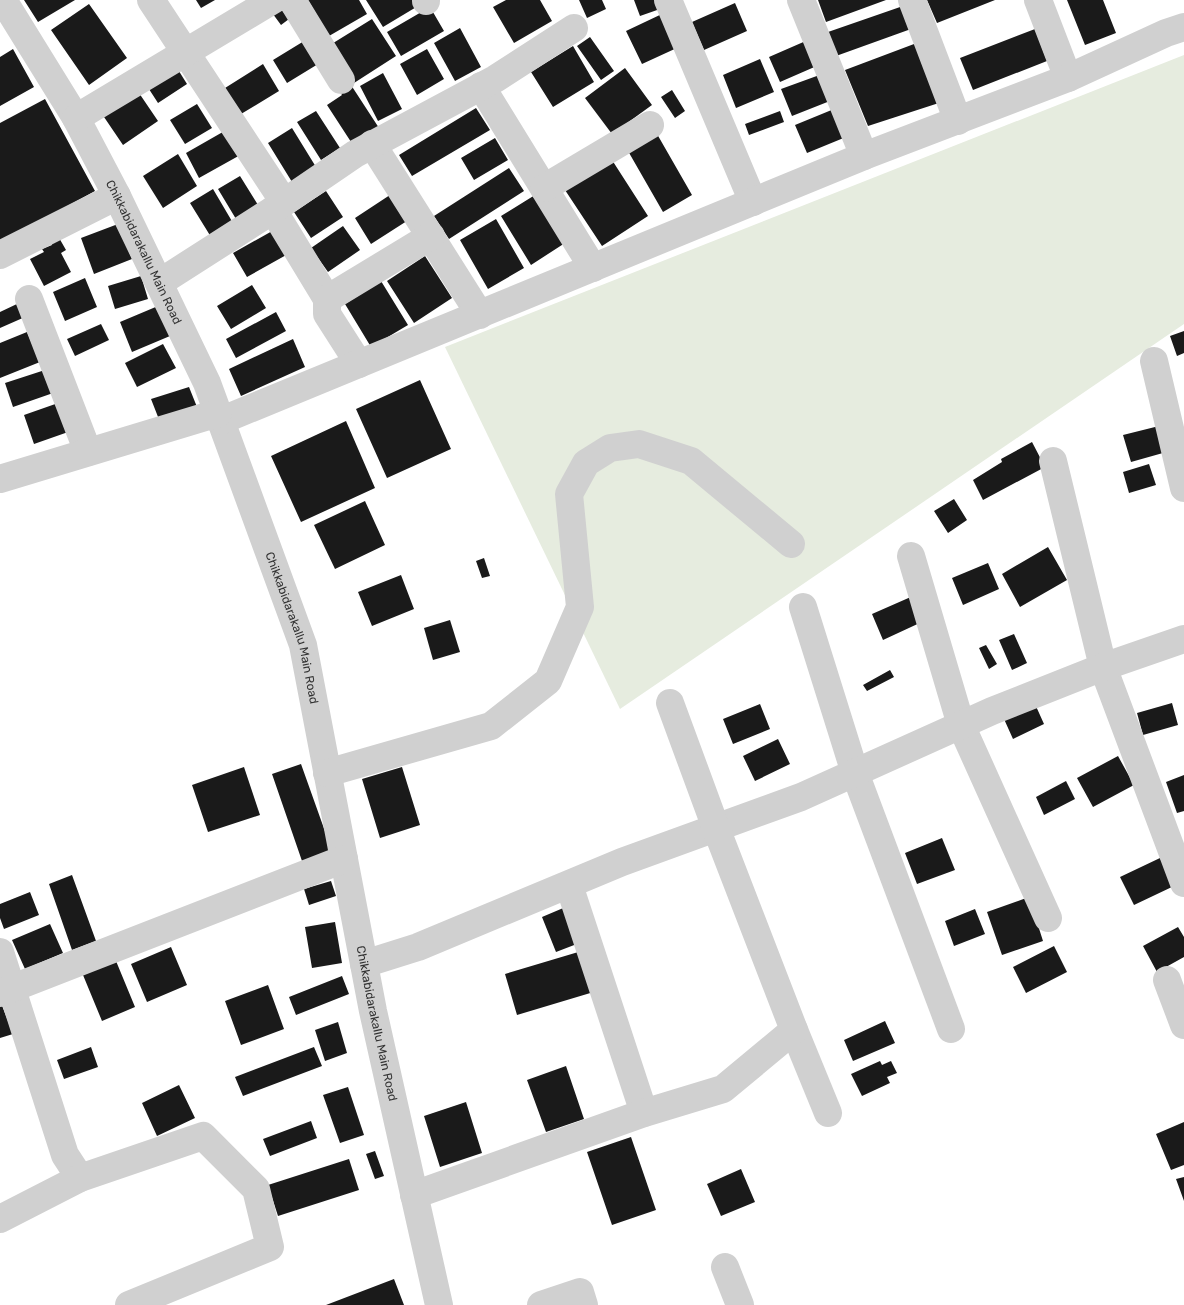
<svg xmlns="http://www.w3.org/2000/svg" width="1184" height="1305" font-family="Rubik,sans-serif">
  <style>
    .green { fill: #e6ecdf }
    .building { fill: #1a1a1a }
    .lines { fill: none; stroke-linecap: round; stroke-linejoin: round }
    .minor { stroke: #d0d0d0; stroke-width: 28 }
    .labels { text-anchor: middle; stroke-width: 5; stroke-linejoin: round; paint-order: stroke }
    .street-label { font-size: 12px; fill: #333; stroke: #fff }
  </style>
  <rect width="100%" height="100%" fill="#fff"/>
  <!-- green -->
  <path class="green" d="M 1184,55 L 1184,324 L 620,709 L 445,347 Z"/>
  <!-- building -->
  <path class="building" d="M 24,0 L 75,0 L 38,22 Z
    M 196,0 L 215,0 L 201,8 Z
    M 308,0 L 359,0 L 367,14 L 329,36 Z
    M 366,0 L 414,0 L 418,6 L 383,27 Z
    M 506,0 L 540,0 L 552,21 L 514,43 L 493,7 Z
    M 579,0 L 602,0 L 606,9 L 587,18 Z
    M 634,0 L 656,0 L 660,9 L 640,16 Z
    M 818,0 L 886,0 L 826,22 Z
    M 927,0 L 995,0 L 937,23 Z
    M 1067,0 L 1103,0 L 1116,33 L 1085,45 Z
    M 735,3 L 747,31 L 704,50 L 692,22 Z
    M 89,4 L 127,58 L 89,85 L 51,30 Z
    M 277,4 L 289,19 L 281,25 L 270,10 Z
    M 903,6 L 911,29 L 836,56 L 828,32 Z
    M 430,7 L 444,31 L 401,56 L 387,32 Z
    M 664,13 L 679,47 L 642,64 L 626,31 Z
    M 372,19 L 396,56 L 354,83 L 330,45 Z
    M 460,28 L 481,67 L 455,81 L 434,43 Z
    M 1035,29 L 1047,61 L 973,90 L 960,58 Z
    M 590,37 L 614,71 L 601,80 L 577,46 Z
    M 309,38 L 323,61 L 287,83 L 273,60 Z
    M 808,40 L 819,65 L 780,82 L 769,57 Z
    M 922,41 L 945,101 L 868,126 L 845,70 Z
    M 573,46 L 594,82 L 553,107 L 531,72 Z
    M 13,49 L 34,87 L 0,106 L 0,57 Z
    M 427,49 L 444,79 L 417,95 L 400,64 Z
    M 760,59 L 774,92 L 736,108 L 723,75 Z
    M 263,64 L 279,91 L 241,114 L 225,88 Z
    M 177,68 L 187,84 L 158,103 L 147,86 Z
    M 625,68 L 652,105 L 612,134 L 585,98 Z
    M 383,73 L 402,109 L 378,121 L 360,86 Z
    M 825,73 L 835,99 L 792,116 L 781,89 Z
    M 351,85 L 379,128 L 353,145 L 327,105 L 342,95 L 340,92 Z
    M 672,90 L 685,111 L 675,118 L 661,97 Z
    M 139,93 L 158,121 L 123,145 L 104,117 Z
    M 45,99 L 95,191 L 0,243 L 0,123 Z
    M 197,104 L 212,128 L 185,144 L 170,120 Z
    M 476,108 L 490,130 L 412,176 L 399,155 Z
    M 834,109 L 846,137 L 807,153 L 795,125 Z
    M 316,111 L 340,148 L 321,160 L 297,122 Z
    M 780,111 L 784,122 L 749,135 L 745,124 Z
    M 292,128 L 316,167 L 292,182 L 268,143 Z
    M 228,129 L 242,154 L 199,178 L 186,153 Z
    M 657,134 L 692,195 L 663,212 L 628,151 Z
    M 495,138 L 508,160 L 474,180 L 461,158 Z
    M 178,154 L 197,186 L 163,208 L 143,176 Z
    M 612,160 L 648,216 L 602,246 L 565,190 Z
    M 509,168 L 524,191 L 449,239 L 434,216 Z
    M 240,176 L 258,205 L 236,219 L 218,189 Z
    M 213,189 L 233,223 L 211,237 L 190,203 Z
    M 326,191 L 343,217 L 311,238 L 294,212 Z
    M 393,193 L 410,219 L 371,244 L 355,218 Z
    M 535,195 L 565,243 L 531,265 L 501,216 Z
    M 496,219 L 524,268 L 488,289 L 460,240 Z
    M 118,224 L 132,259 L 94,274 L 81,238 Z
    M 343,226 L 360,250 L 328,272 L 311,248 Z
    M 274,230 L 288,254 L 247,277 L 233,253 Z
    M 58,236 L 66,250 L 61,253 L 71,272 L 44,286 L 30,259 L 44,252 L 42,249 L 52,245 L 50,241 Z
    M 425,256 L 452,298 L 414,323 L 387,281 Z
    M 141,276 L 148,299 L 115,309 L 108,286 Z
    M 85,278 L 97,307 L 65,321 L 53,292 Z
    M 381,281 L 408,325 L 371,347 L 345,304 Z
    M 252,285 L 266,308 L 231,329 L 217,306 Z
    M 19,303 L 25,317 L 0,328 L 0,312 Z
    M 158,306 L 170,336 L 132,352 L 120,322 Z
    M 276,312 L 286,331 L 236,358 L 226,339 Z
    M 101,324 L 109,340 L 75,356 L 67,339 Z
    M 1184,331 L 1184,353 L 1177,356 L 1170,336 Z
    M 27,332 L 40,362 L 0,378 L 0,343 Z
    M 293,339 L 305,367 L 241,396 L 229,369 Z
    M 163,344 L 176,368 L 137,387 L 125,363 Z
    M 48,369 L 56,392 L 13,407 L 5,383 Z
    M 420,380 L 451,449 L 387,478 L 356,409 Z
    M 189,387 L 197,407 L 160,422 L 151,399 Z
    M 61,402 L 71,431 L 34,444 L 24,415 Z
    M 346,421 L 375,488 L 301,522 L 271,456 Z
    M 1163,425 L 1170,451 L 1131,462 L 1123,435 Z
    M 1032,442 L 1045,467 L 983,500 L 973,480 L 1002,462 L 1001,459 Z
    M 1149,464 L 1156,485 L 1129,493 L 1123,472 Z
    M 954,499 L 967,520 L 948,533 L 934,511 Z
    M 365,501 L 385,545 L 335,569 L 314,525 Z
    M 1048,547 L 1067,580 L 1020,607 L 1002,574 Z
    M 484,558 L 490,576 L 482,578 L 476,561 Z
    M 988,563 L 999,589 L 963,605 L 952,578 Z
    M 401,575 L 414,609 L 372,626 L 358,592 Z
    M 913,596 L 924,621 L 883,640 L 872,614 Z
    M 450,620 L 460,652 L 433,660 L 424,628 Z
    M 1014,634 L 1027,663 L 1012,670 L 999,640 Z
    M 986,645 L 997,664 L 989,669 L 979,648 Z
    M 890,670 L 894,677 L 867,691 L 863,685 Z
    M 1172,703 L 1178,725 L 1143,735 L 1137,713 Z
    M 760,704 L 770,729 L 733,744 L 723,719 Z
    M 1035,704 L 1044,724 L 1013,739 L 1004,719 Z
    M 778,739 L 790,764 L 755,781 L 743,756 Z
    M 1118,756 L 1134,785 L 1093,807 L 1077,778 Z
    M 301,764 L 332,851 L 302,861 L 272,774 Z
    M 244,767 L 260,815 L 208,832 L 192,785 Z
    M 402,767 L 420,825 L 380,838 L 362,779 Z
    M 1184,775 L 1184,811 L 1177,813 L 1166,782 Z
    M 1066,781 L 1075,799 L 1044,815 L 1036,797 Z
    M 942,838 L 955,870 L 917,884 L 905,853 Z
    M 1160,858 L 1174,886 L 1134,905 L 1120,877 Z
    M 72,875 L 96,941 L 72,950 L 49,884 Z
    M 331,881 L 336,896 L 309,905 L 304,889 Z
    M 30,892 L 39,915 L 4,929 L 0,918 L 0,904 Z
    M 1029,897 L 1043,941 L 1002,955 L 987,912 Z
    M 568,906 L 582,942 L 556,952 L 542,917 Z
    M 975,909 L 985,934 L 954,946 L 945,921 Z
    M 335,922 L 342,963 L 312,968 L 305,927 Z
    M 50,924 L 63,953 L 25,969 L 12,940 Z
    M 1178,927 L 1184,937 L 1184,957 L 1157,972 L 1143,946 Z
    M 1054,946 L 1067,972 L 1026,993 L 1013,967 Z
    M 171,947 L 187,985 L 147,1002 L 131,964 Z
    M 585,950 L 597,991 L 517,1015 L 505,974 Z
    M 116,961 L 135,1007 L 102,1021 L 83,975 Z
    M 342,976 L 349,994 L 296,1015 L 289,997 Z
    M 268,985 L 284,1029 L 241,1045 L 225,1001 Z
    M 1,1003 L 13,1034 L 0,1038 L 0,1004 Z
    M 885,1021 L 895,1043 L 853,1061 L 844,1040 Z
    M 338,1022 L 347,1053 L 325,1061 L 315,1030 Z
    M 91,1047 L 98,1067 L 64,1079 L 57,1060 Z
    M 314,1047 L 322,1066 L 243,1096 L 235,1077 Z
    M 880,1061 L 882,1065 L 891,1061 L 897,1073 L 887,1077 L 890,1083 L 862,1096 L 851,1074 Z
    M 566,1066 L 584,1119 L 546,1132 L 527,1080 Z
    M 179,1085 L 195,1118 L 157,1136 L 142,1103 Z
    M 348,1087 L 364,1135 L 340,1143 L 323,1095 Z
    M 466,1102 L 482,1153 L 440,1167 L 424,1116 Z
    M 311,1121 L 317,1138 L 270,1156 L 263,1139 Z
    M 1184,1122 L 1184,1165 L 1171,1170 L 1156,1134 Z
    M 631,1137 L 656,1210 L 612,1225 L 587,1152 Z
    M 375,1151 L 384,1176 L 375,1179 L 366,1154 Z
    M 349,1159 L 359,1190 L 278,1216 L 268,1185 Z
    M 741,1169 L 755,1202 L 721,1216 L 707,1184 Z
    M 1184,1177 L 1184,1201 L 1176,1179 Z
    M 394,1279 L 404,1305 L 326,1305 Z"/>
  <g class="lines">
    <!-- minor -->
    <g class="minor">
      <path id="s1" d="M 3,0 L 76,118 L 117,196 L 207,383 L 303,645 L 373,1011 L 439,1305"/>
      <path d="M 151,0 L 284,202"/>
      <path d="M 292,0 L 341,80"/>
      <path d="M 426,0 L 426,1"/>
      <path d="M 668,0 L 753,202"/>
      <path d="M 801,0 L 864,156"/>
      <path d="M 912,0 L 958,121"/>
      <path d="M 1038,0 L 1068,78"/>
      <path d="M 481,86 L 593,268"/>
      <path d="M 76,118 L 273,0"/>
      <path d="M 372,144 L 480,315"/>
      <path d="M 544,188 L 650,125"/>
      <path d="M 273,210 L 327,299"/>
      <path d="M 0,255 L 117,196"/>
      <path d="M 159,283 L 273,210 L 355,154 L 495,79 L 574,28"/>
      <path d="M 29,299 L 88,452"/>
      <path d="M 1154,361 L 1184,488"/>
      <path d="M 359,364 L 327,314 L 327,299 L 431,236"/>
      <path d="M 220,421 L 864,156 L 1068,78 L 1166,33 L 1184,27"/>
      <path d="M 1053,461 L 1103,667 L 1184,883"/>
      <path d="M 0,479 L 218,413"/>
      <path d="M 911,556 L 961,725 L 1048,918"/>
      <path d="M 803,607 L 855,773 L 951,1029"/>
      <path d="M 327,773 L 491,726 L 548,681 L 580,607 L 569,494 L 586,463 L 610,448 L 639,444 L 691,461 L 791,544"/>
      <path d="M 569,885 L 644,1113"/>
      <path d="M 0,952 L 65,1155 L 80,1178"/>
      <path d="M 364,964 L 418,947 L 622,862 L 801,797 L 992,711 L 1103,667 L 1184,639"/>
      <path d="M 1167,980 L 1184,1025"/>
      <path d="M 0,993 L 344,859"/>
      <path d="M 794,1030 L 828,1113"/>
      <path d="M 414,1195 L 644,1113 L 723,1089 L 794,1030 L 716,828 L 670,703"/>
      <path d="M 0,1219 L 80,1178 L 203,1136 L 256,1189 L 270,1247 L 129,1305"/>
      <path d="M 725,1267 L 740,1305"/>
      <path d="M 541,1305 L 580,1292 L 584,1305"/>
    </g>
  </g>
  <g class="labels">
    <!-- street labels -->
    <g class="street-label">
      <text dy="4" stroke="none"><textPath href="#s1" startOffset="289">Chikkabidarakallu Main Road</textPath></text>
      <text dy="4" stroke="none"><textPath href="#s1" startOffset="694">Chikkabidarakallu Main Road</textPath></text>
      <text dy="4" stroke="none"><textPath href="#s1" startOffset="1099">Chikkabidarakallu Main Road</textPath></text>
    </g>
  </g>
</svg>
